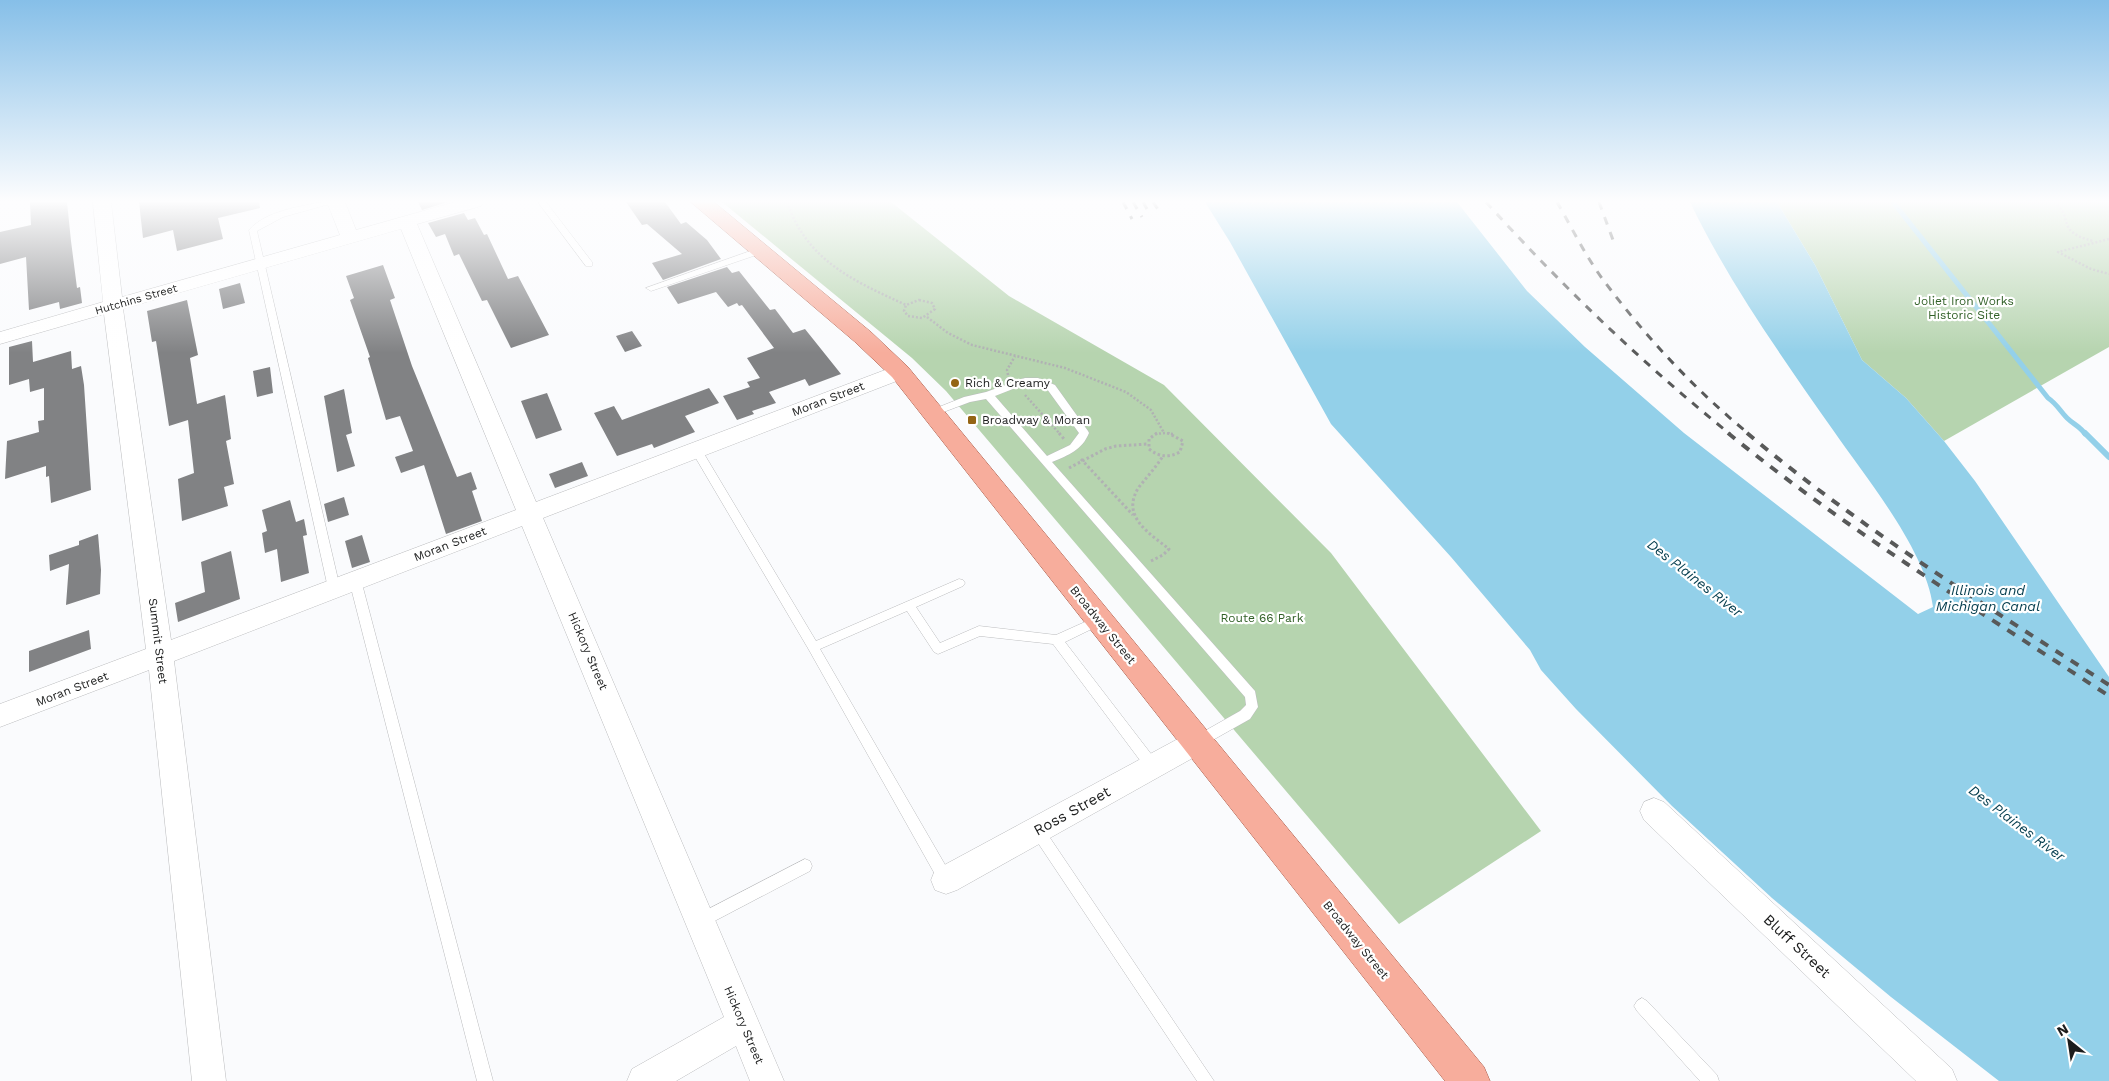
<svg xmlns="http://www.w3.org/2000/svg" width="2109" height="1081" font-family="'Work Sans',sans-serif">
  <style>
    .green { fill: #b6d4af }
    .water { fill: #93d0e9 }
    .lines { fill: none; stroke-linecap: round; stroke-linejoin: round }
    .stream-far1 { stroke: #93d0e9; stroke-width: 5 }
    .stream { stroke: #93d0e9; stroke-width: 6 }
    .building { fill: #818284 }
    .service-casing { stroke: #bbbcbe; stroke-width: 1 }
    .minor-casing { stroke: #bbbcbe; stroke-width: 1 }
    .primary-casing { stroke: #a65845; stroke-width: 1 }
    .path-far1 { stroke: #b0b1b3; stroke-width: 2.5; stroke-dasharray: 2 2; stroke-linecap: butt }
    .path { stroke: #b0b1b3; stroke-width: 3; stroke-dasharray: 2.5 2.5; stroke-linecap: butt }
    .service { fill: #fff; fill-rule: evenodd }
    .minor { fill: #fff; fill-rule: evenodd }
    .primary { fill: #f7ad9c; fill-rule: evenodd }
    .rail-far1 { stroke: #585959; stroke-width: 3; stroke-dasharray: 8 8; stroke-linecap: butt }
    .rail { stroke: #585959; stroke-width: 4; stroke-dasharray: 9 9; stroke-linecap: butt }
    .poi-dot { fill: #946514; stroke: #fff; stroke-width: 2 }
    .labels { text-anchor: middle; stroke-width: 4.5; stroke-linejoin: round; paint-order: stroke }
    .far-street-label { font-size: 11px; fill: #1c1d1d; stroke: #fff }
    .park-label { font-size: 12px; fill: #316027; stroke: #fff }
    .poi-label { font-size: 12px; fill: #1c1d1d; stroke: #fff; text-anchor: start }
    .street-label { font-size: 12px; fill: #1c1d1d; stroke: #fff }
    .water-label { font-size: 14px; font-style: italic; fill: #033c4d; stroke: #fff }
    .near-street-label { font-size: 15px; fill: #1c1d1d; stroke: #fff }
  </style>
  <rect width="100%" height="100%" fill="#fafbfd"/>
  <!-- green -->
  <path class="green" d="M 722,202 L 891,202 L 1009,296 L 1164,385 L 1331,553 L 1541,831 L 1399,924 L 946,391 L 912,358 Z
    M 1777,202 L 2109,202 L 2109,347 L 1944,441 L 1906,398 L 1862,360 L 1815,265 Z"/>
  <!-- water -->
  <path class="water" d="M 1205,202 L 1457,202 L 1527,291 L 1585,347 L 1684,433 L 1918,614 L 1933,607 C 1926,550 1866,478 1833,430 C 1782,357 1729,283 1690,202 L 1777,202 L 1815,265 L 1862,360 L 1906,398 L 1944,441 L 1975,481 L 2109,677 L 2109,1081 L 1999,1081 L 1891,997 L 1772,898 L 1672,806 L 1576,709 L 1541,670 L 1530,650 L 1451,557 L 1331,424 L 1230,242 Z"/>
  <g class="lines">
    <!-- stream-far1 -->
    <path class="stream-far1" d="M 1893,202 L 2048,398 C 2057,404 2060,411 2067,418 C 2073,424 2081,427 2085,434"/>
    <!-- stream -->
    <path class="stream" d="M 2085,433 L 2109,457"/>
  </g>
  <!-- building -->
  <path class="building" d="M 30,202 L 67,202 L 71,241 L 77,288 L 80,287 L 82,303 L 60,309 L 59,302 L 29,310 L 26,257 L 0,264 L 0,232 L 31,225 Z
    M 139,202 L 259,202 L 260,208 L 218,218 L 223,239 L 177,251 L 173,230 L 143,238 Z
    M 418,202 L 448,202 L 422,210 Z
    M 626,202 L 665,202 L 681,224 L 686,222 L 707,240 L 721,259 L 663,280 L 652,263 L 682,254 L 647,224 L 642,225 Z
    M 464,213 L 468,220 L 475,218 L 484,235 L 487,234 L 508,279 L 518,276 L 549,335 L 511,348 L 487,300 L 482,301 L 459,254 L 454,256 L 445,234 L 436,237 L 428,223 Z
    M 383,265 L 395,298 L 390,300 L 412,366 L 457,477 L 471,472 L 477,489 L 472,491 L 482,521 L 446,534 L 424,465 L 401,473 L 395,457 L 413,451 L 400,416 L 386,420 L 368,358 L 370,357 L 350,300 L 354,298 L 346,276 Z
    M 727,267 L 732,273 L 739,271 L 770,310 L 775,309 L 793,333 L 805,329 L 841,374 L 809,386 L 805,379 L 769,392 L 776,403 L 752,411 L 754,414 L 737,420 L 723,396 L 750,387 L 747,382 L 760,378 L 747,358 L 774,348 L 742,305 L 739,306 L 737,303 L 728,307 L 716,292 L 678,304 L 667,287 Z
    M 240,283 L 245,303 L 223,309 L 219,289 Z
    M 187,300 L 198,355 L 190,358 L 197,404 L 225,395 L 231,439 L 226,441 L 234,484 L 224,487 L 228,506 L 182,521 L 178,479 L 194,473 L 188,420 L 169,426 L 156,341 L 152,342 L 147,311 Z
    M 632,331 L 642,346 L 625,352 L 616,336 Z
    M 32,341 L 33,362 L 71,351 L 72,369 L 81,366 L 84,385 L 91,490 L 51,503 L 49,476 L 46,477 L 46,466 L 5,479 L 7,441 L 39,432 L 38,421 L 44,420 L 44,388 L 30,392 L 29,379 L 9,385 L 9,347 Z
    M 270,367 L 273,393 L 257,397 L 253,371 Z
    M 709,388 L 719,403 L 685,416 L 695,432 L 654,448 L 652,444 L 617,456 L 594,413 L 614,406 L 622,420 Z
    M 344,389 L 352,433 L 346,435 L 355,466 L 337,472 L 324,396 Z
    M 547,393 L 562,430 L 536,439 L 521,401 Z
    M 582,462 L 588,476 L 555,488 L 549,474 Z
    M 344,497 L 349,515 L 328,522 L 324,504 Z
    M 290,500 L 296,522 L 304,519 L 307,535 L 303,536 L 309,573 L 281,582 L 277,549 L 265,553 L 262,533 L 267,531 L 262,510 Z
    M 98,534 L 101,570 L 100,594 L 66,605 L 69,564 L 50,571 L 49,555 L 79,545 L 79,541 Z
    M 362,535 L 370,562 L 352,568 L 345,541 Z
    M 231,551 L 240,599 L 178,622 L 175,603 L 205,592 L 201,562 Z
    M 89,630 L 91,649 L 29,672 L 29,651 Z"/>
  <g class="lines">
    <!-- service casing -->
    <g class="service-casing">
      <path id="service" d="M 322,202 L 337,202 L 283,217 L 257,231 L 340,588 L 338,591 L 330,591 L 328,588 L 249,230 C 266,211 298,207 322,202 Z
        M 538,202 L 546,202 L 592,262 L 592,266 L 586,266 Z
        M 759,248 L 762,249 L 762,253 L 654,290 L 651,291 L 646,288 Z
        M 1025,378 L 1038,378 L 1055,385 L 1088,431 L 1089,433 C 1082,450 1069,455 1052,462 L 1255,691 L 1258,707 L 1250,719 L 1204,745 L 1199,747 L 1194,745 L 1192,741 L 1194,737 L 1240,711 L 1246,705 L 1245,697 L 986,399 L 970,402 L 933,416 L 928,413 L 929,411 L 964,397 L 986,392 ZM 1026,384 L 1037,384 L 1047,389 L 1079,433 L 1070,445 L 1047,456 L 995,396 Z
        M 696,446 L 700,447 L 816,641 L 959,579 L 963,580 L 965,583 L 963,586 L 916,607 L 940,643 L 979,626 L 1056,635 L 1096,617 L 1104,617 L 1106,620 L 1104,623 L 1065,642 L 1158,763 L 1160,767 L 1158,771 L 1153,773 L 1148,771 L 1053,644 L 980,636 L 938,654 L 934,652 L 907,611 L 820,649 L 951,875 L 953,880 L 951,885 L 946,887 L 941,885 L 809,650 L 691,450 Z
        M 355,576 L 359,577 L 361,580 L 493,1081 L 477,1081 L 349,580 L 351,577 Z
        M 1037,824 L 1042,826 L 1214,1081 L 1197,1081 L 1032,834 L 1030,830 L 1032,826 Z
        M 805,859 L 810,861 L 812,866 L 810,871 L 705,926 L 700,928 L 695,926 L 693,921 L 695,916 Z
        M 1642,998 L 1647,1001 L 1717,1075 L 1719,1081 L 1700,1081 L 1637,1011 L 1634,1006 L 1637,1001 Z"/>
    </g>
    <!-- minor casing -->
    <g class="minor-casing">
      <path id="minor" d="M 93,202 L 111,202 L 122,297 L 340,235 L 327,202 L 345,202 L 356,230 L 455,202 L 484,202 L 481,206 L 417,224 L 536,502 L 893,367 L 900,365 L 907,367 L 910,372 L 907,377 L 543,518 L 784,1081 L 750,1081 L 736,1046 L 676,1081 L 627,1081 L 632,1069 L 724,1017 L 522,526 L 174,661 L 226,1081 L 192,1081 L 149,670 L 0,727 L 0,704 L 146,649 L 104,314 L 0,344 L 0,332 L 103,302 ZM 401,229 L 516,510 L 171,640 L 123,309 Z
        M 1197,730 L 1207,734 L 1211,742 L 1207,750 L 957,890 L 946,894 L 935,890 L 931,880 L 935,870 L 1187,734 Z
        M 1654,798 L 1664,802 L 1952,1069 L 1957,1081 L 1916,1081 L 1644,820 L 1640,811 L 1644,802 Z"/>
    </g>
    <!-- primary casing -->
    <g class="primary-casing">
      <path id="primary" d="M 691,202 L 714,202 L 871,332 L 908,367 L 1484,1067 L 1490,1081 L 1445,1081 L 892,377 L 855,342 Z"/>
    </g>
    <!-- path-far1 -->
    <path class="path-far1" d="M 787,202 C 807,261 854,281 906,305
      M 2054,202 C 2075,218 2054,231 2093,241
      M 2109,239 L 2058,252 L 2091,269 L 2109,274
      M 919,300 L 932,303 L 935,309 L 922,318 L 908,316 L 904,311 L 906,305 Z
      M 927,317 L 948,333 L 972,345 L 1065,368 L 1126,392 L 1151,410 L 1164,433
      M 1008,375 L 1007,370 L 1015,356
      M 1025,395 L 1060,434
      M 1155,434 L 1165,433 L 1173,434"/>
    <!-- path -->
    <path class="path" d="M 1059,433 L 1064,439
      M 1157,433 L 1149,439 L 1149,449 C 1159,457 1169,458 1180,452 L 1183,441 L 1168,433
      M 1081,459 L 1133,515
      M 1069,468 L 1105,449 L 1116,446 L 1148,444
      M 1151,561 L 1163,555 L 1169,549 C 1149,533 1120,516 1139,487 C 1147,477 1156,467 1163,456"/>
    <!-- service -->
    <use href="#service" class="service"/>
    <!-- minor -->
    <use href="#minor" class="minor"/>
    <!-- primary -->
    <use href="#primary" class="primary"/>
    <!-- rail-far1 -->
    <path class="rail-far1" d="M 1123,202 L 1132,219
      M 1133,202 L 1142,217
      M 1143,202 L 1151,216
      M 1153,202 L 1161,214
      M 1486,202 C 1562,286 1642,363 1730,434
      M 1557,202 C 1572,228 1586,257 1604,281 C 1646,337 1695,390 1749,434
      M 1599,202 L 1613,240"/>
    <!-- rail -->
    <path class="rail" d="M 1728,433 C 1848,531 1980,611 2109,696
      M 1747,433 C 1860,528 1985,605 2109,685"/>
  </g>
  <!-- sky -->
  <linearGradient id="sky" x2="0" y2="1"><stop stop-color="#86bfe8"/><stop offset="0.57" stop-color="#fdfdfe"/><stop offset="1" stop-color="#fdfdfe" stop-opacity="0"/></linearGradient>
  <rect width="2109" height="353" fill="url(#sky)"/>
  <!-- markers -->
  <g class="poi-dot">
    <circle cx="955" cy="383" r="5"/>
    <rect x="967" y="415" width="10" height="10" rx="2.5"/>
  </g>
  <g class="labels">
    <!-- far-street labels -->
    <g class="far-street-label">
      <text transform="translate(136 299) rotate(-16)" y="4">Hutchins Street</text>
    </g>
    <!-- park labels -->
    <g class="park-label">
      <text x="1964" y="305">Joliet Iron Works<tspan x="1964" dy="14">Historic Site</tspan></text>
      <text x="1262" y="622">Route 66 Park</text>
    </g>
    <!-- poi labels -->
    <g class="poi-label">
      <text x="965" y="387">Rich &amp; Creamy</text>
      <text x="982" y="424">Broadway &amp; Moran</text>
    </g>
    <!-- street labels -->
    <g class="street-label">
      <text transform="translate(828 399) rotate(-21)" y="4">Moran Street</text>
      <text transform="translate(450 544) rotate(-21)" y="4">Moran Street</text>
      <text transform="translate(1103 625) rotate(51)" y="4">Broadway Street</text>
      <text transform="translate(158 641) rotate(83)" y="4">Summit Street</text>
      <text transform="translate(588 651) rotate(67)" y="4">Hickory Street</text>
      <text transform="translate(72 689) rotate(-21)" y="4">Moran Street</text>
      <text transform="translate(1356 940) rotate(51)" y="4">Broadway Street</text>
      <text transform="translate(744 1025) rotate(67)" y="4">Hickory Street</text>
    </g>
    <!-- water labels -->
    <g class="water-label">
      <text transform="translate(1695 578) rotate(38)" y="5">Des Plaines River</text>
      <text x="1988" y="595">Illinois and<tspan x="1988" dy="16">Michigan Canal</tspan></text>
      <text transform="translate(2017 823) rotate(37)" y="5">Des Plaines River</text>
    </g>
    <!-- near-street labels -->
    <g class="near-street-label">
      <text transform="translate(1072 811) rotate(-29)" y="5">Ross Street</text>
      <text transform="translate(1797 946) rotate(43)" y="5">Bluff Street</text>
    </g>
  </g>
  <!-- north arrow -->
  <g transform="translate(2069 1041) rotate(330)" stroke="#ffffff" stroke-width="4" paint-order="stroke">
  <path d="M0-4L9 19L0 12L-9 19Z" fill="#1c1d1d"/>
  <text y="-8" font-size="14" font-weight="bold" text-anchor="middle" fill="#1c1d1d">N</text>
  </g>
</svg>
